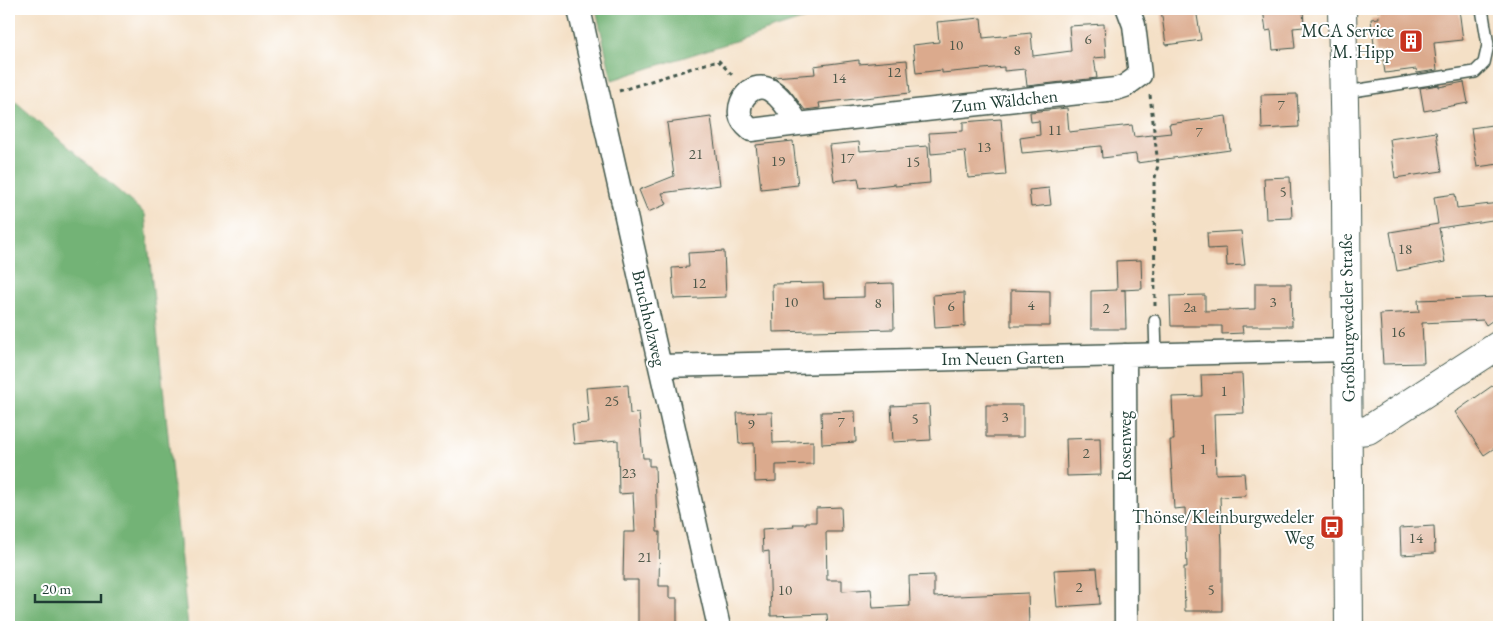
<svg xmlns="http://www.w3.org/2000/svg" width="1508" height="636" font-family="'EB Garamond',serif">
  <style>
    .forest { fill: #73b376; stroke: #497855 }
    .building { fill: #dbaa8d }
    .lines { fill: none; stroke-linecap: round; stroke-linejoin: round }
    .lane-casing { stroke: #3f554a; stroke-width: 14 }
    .street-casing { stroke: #3f554a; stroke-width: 25 }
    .secondary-casing { stroke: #3f554a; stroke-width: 30 }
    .path { stroke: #3f554a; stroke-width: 3; stroke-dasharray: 4 4; stroke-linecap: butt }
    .lane { stroke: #fff; stroke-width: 11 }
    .street { stroke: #fff; stroke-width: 22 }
    .secondary { stroke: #fff; stroke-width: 28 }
    .labels { text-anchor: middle; stroke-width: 4; stroke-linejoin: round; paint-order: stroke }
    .number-label { font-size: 15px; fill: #4e584a }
    .poi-label { font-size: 18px; fill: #1f3d34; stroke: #fff; text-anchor: end }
    .street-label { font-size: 18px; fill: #1f3d34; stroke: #fff }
  </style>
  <rect width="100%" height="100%" fill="#fff"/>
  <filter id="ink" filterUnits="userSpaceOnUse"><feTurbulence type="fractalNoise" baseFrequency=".02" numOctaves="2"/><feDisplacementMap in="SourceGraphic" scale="10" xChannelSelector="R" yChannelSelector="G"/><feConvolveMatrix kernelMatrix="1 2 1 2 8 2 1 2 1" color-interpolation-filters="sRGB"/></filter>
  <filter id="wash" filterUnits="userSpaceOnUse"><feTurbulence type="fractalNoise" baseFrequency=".0096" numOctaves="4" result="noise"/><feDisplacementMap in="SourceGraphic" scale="20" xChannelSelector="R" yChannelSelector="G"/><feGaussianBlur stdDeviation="1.12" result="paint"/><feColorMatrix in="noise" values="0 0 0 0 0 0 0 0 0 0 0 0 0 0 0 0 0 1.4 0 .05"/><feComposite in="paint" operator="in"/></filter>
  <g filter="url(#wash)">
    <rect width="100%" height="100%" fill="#f4e0c6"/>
    <!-- forest -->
    <path class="forest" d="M 596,9 L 836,9 L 612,80 Z
      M 9,96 L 145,214 L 188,627 L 9,627 Z"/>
    <g id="blocks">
      <!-- building -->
      <path class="building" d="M 1161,9 L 1196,9 L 1201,40 L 1166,45 Z
        M 1263,9 L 1303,9 L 1304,27 L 1293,28 L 1295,48 L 1273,50 L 1271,30 L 1266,31 Z
        M 1378,9 L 1459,9 L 1463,40 L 1434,43 L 1437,70 L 1417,73 L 1416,69 L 1385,73 L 1382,52 L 1375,53 L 1371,19 L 1379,18 Z
        M 981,18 L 983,38 L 1031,33 L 1033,56 L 1071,51 L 1069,26 L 1104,24 L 1106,57 L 1094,58 L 1097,78 L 1027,86 L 1025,69 L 1004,71 L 1004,67 L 942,73 L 942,70 L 916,73 L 913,45 L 939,42 L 937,22 Z
        M 859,60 L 859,64 L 907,60 L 910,93 L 819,103 L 820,108 L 805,110 L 788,88 L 773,77 L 815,74 L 814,66 Z
        M 1464,82 L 1468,103 L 1424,111 L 1420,88 L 1439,85 L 1439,87 Z
        M 1297,94 L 1299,127 L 1262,129 L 1261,95 Z
        M 1067,108 L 1069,132 L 1132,125 L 1134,137 L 1171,133 L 1169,124 L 1226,116 L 1230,150 L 1137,163 L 1136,154 L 1102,158 L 1101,146 L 1022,153 L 1020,138 L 1040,135 L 1039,121 L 1031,122 L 1030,112 Z
        M 711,117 L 720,185 L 662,193 L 667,204 L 648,212 L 639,190 L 674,176 L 667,123 Z
        M 1001,119 L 1006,175 L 968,178 L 965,151 L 931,154 L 929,133 L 963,131 L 963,122 Z
        M 1499,124 L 1499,164 L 1477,167 L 1471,128 Z
        M 1436,132 L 1442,171 L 1395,178 L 1390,139 Z
        M 793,141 L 798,185 L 761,189 L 756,145 Z
        M 859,142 L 860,151 L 928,146 L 930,183 L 895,186 L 895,184 L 860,188 L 858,178 L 834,181 L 829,145 Z
        M 1290,177 L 1292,218 L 1266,219 L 1264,178 Z
        M 1049,188 L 1051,205 L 1031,207 L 1029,190 Z
        M 1455,194 L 1457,208 L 1499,203 L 1499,219 L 1439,228 L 1445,262 L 1397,271 L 1390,232 L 1438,224 L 1434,197 Z
        M 1241,231 L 1245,265 L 1227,266 L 1226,248 L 1208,249 L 1207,233 Z
        M 724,251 L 726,297 L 674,299 L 672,268 L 689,267 L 688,253 Z
        M 1141,260 L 1142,289 L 1121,290 L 1125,290 L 1126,329 L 1091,329 L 1091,291 L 1117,290 L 1116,261 Z
        M 823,283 L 824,298 L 864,297 L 864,284 L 893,283 L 894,329 L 773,332 L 772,284 Z
        M 1255,283 L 1291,283 L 1292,326 L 1242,326 L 1243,333 L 1222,334 L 1222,326 L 1171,326 L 1170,296 L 1205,295 L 1205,311 L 1255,309 Z
        M 1011,290 L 1050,291 L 1050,326 L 1011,326 Z
        M 964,293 L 965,326 L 935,328 L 933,295 Z
        M 1499,297 L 1499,316 L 1486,325 L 1483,320 L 1422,323 L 1424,363 L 1383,364 L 1380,314 L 1419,312 L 1418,300 Z
        M 1242,374 L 1244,413 L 1214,414 L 1216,474 L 1244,473 L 1246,496 L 1220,497 L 1222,548 L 1222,611 L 1185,611 L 1184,567 L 1187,567 L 1185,508 L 1174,509 L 1170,440 L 1174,440 L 1172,397 L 1202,396 L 1201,375 Z
        M 1499,381 L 1499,445 L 1484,455 L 1455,412 Z
        M 628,385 L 630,414 L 639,413 L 643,458 L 649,458 L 649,466 L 655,466 L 657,532 L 660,532 L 659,586 L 669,586 L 669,598 L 677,598 L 677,627 L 638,627 L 638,580 L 623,580 L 624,532 L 635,532 L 633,493 L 619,494 L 618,440 L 574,444 L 572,424 L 589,423 L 586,388 Z
        M 929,404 L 931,440 L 893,442 L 891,406 Z
        M 986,405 L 1023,405 L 1023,437 L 986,437 Z
        M 855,411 L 856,442 L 822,444 L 821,412 Z
        M 772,412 L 773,443 L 813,441 L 813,464 L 776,465 L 776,481 L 755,482 L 754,443 L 739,444 L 737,413 Z
        M 1100,438 L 1101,475 L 1067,476 L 1066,439 Z
        M 841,507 L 842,532 L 826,532 L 827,580 L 842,580 L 842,591 L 871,589 L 873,608 L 910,606 L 909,576 L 934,575 L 934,597 L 1028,593 L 1029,626 L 828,627 L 827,614 L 771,616 L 769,551 L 763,552 L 762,529 L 794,527 L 793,524 L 806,524 L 806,522 L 816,522 L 816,508 Z
        M 1434,526 L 1435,553 L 1401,555 L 1400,528 Z
        M 1097,568 L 1100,604 L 1057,607 L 1054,570 Z"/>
    </g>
  </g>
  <g filter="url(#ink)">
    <use href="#blocks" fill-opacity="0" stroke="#3f554a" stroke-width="1"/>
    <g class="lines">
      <!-- lane casing -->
      <g class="lane-casing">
        <path id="lane" d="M 1344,90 L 1359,90 L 1475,72 L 1484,63 L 1488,45 L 1482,9
          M 1155,321 L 1156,355"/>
      </g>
      <!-- street casing -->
      <g class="street-casing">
        <path id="street" d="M 579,9 L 719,627
          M 798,124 C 790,112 783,98 770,90 C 754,81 738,98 740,114 C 741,120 746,126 751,130 L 798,124 L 1116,89 L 1125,86 L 1140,75 L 1134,25 L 1128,9
          M 1125,355 L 1126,627
          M 660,366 L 1347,350"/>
      </g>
      <!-- secondary casing -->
      <g class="secondary-casing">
        <path id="secondary" d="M 1342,9 L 1346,198 L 1349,627
          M 1348,432 L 1368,430 L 1499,345"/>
      </g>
      <!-- path -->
      <path class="path" d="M 619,91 L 718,60 L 733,76
        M 1150,95 L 1158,165 L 1154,182 L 1155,306"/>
      <!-- lane -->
      <use href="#lane" class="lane"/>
      <!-- street -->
      <use href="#street" class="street"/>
      <!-- secondary -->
      <use href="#secondary" class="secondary"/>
    </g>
  </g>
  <!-- icons -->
  <defs>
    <g id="building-square" transform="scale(1.25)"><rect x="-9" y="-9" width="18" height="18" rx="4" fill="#c8321e" stroke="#fff"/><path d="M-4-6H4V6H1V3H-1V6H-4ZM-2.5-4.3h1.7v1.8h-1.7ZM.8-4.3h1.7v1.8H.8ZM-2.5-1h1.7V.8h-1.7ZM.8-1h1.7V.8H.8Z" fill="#fff"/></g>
    <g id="bus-square" transform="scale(1.25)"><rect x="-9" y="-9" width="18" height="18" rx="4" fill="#c8321e" stroke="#fff"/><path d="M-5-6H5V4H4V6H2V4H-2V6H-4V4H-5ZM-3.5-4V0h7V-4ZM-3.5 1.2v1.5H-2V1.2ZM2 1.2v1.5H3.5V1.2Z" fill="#fff"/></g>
  </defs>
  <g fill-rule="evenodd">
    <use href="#building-square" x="1411" y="41"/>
    <use href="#bus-square" x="1332" y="527"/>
  </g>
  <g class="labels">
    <!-- number labels -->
    <g class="number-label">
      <text x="1088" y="44">6</text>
      <text x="956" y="50">10</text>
      <text x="1017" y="55">8</text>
      <text x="894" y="77">12</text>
      <text x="839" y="83">14</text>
      <text x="1281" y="110">7</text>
      <text x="1055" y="135">11</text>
      <text x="1199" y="137">7</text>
      <text x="984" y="152">13</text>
      <text x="696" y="159">21</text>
      <text x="847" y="163">17</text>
      <text x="778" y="166">19</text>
      <text x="913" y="167">15</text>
      <text x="1283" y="197">5</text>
      <text x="1405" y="254">18</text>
      <text x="699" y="288">12</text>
      <text x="791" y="307">10</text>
      <text x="1273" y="307">3</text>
      <text x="878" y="308">8</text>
      <text x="1031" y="310">4</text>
      <text x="951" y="311">6</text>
      <text x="1190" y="312">2a</text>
      <text x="1106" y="313">2</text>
      <text x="1398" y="337">16</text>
      <text x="1224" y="396">1</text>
      <text x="612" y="406">25</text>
      <text x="1005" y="422">3</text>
      <text x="915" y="424">5</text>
      <text x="841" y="427">7</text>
      <text x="751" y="429">9</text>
      <text x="1203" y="454">1</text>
      <text x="1086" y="458">2</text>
      <text x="629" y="478">23</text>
      <text x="1416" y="543">14</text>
      <text x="645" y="562">21</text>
      <text x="1079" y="592">2</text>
      <text x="785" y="595">10</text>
      <text x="1211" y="595">5</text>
    </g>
    <!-- poi labels -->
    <g class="poi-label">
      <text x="1394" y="37">MCA Service<tspan x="1394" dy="21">M. Hipp</tspan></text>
      <text x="1314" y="523">Thönse/Kleinburgwedeler<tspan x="1314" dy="21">Weg</tspan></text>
    </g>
    <!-- street labels -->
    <g class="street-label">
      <text transform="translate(1005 101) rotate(-6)" y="6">Zum Wäldchen</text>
      <text transform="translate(649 318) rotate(77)" y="6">Bruchholzweg</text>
      <text transform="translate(1347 318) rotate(-91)" y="6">Großburgwedeler Straße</text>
      <text transform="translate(1003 358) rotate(-1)" y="6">Im Neuen Garten</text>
      <text transform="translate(1125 446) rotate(-90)" y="6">Rosenweg</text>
    </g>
  </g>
  <!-- margin -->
  <rect width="1508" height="636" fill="none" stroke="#fff" stroke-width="30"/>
  <!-- scale -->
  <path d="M35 594v8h66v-8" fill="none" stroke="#1f3d34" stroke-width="2.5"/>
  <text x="42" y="594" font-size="15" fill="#1f3d34" stroke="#ffffff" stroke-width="4" paint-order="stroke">20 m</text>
</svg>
